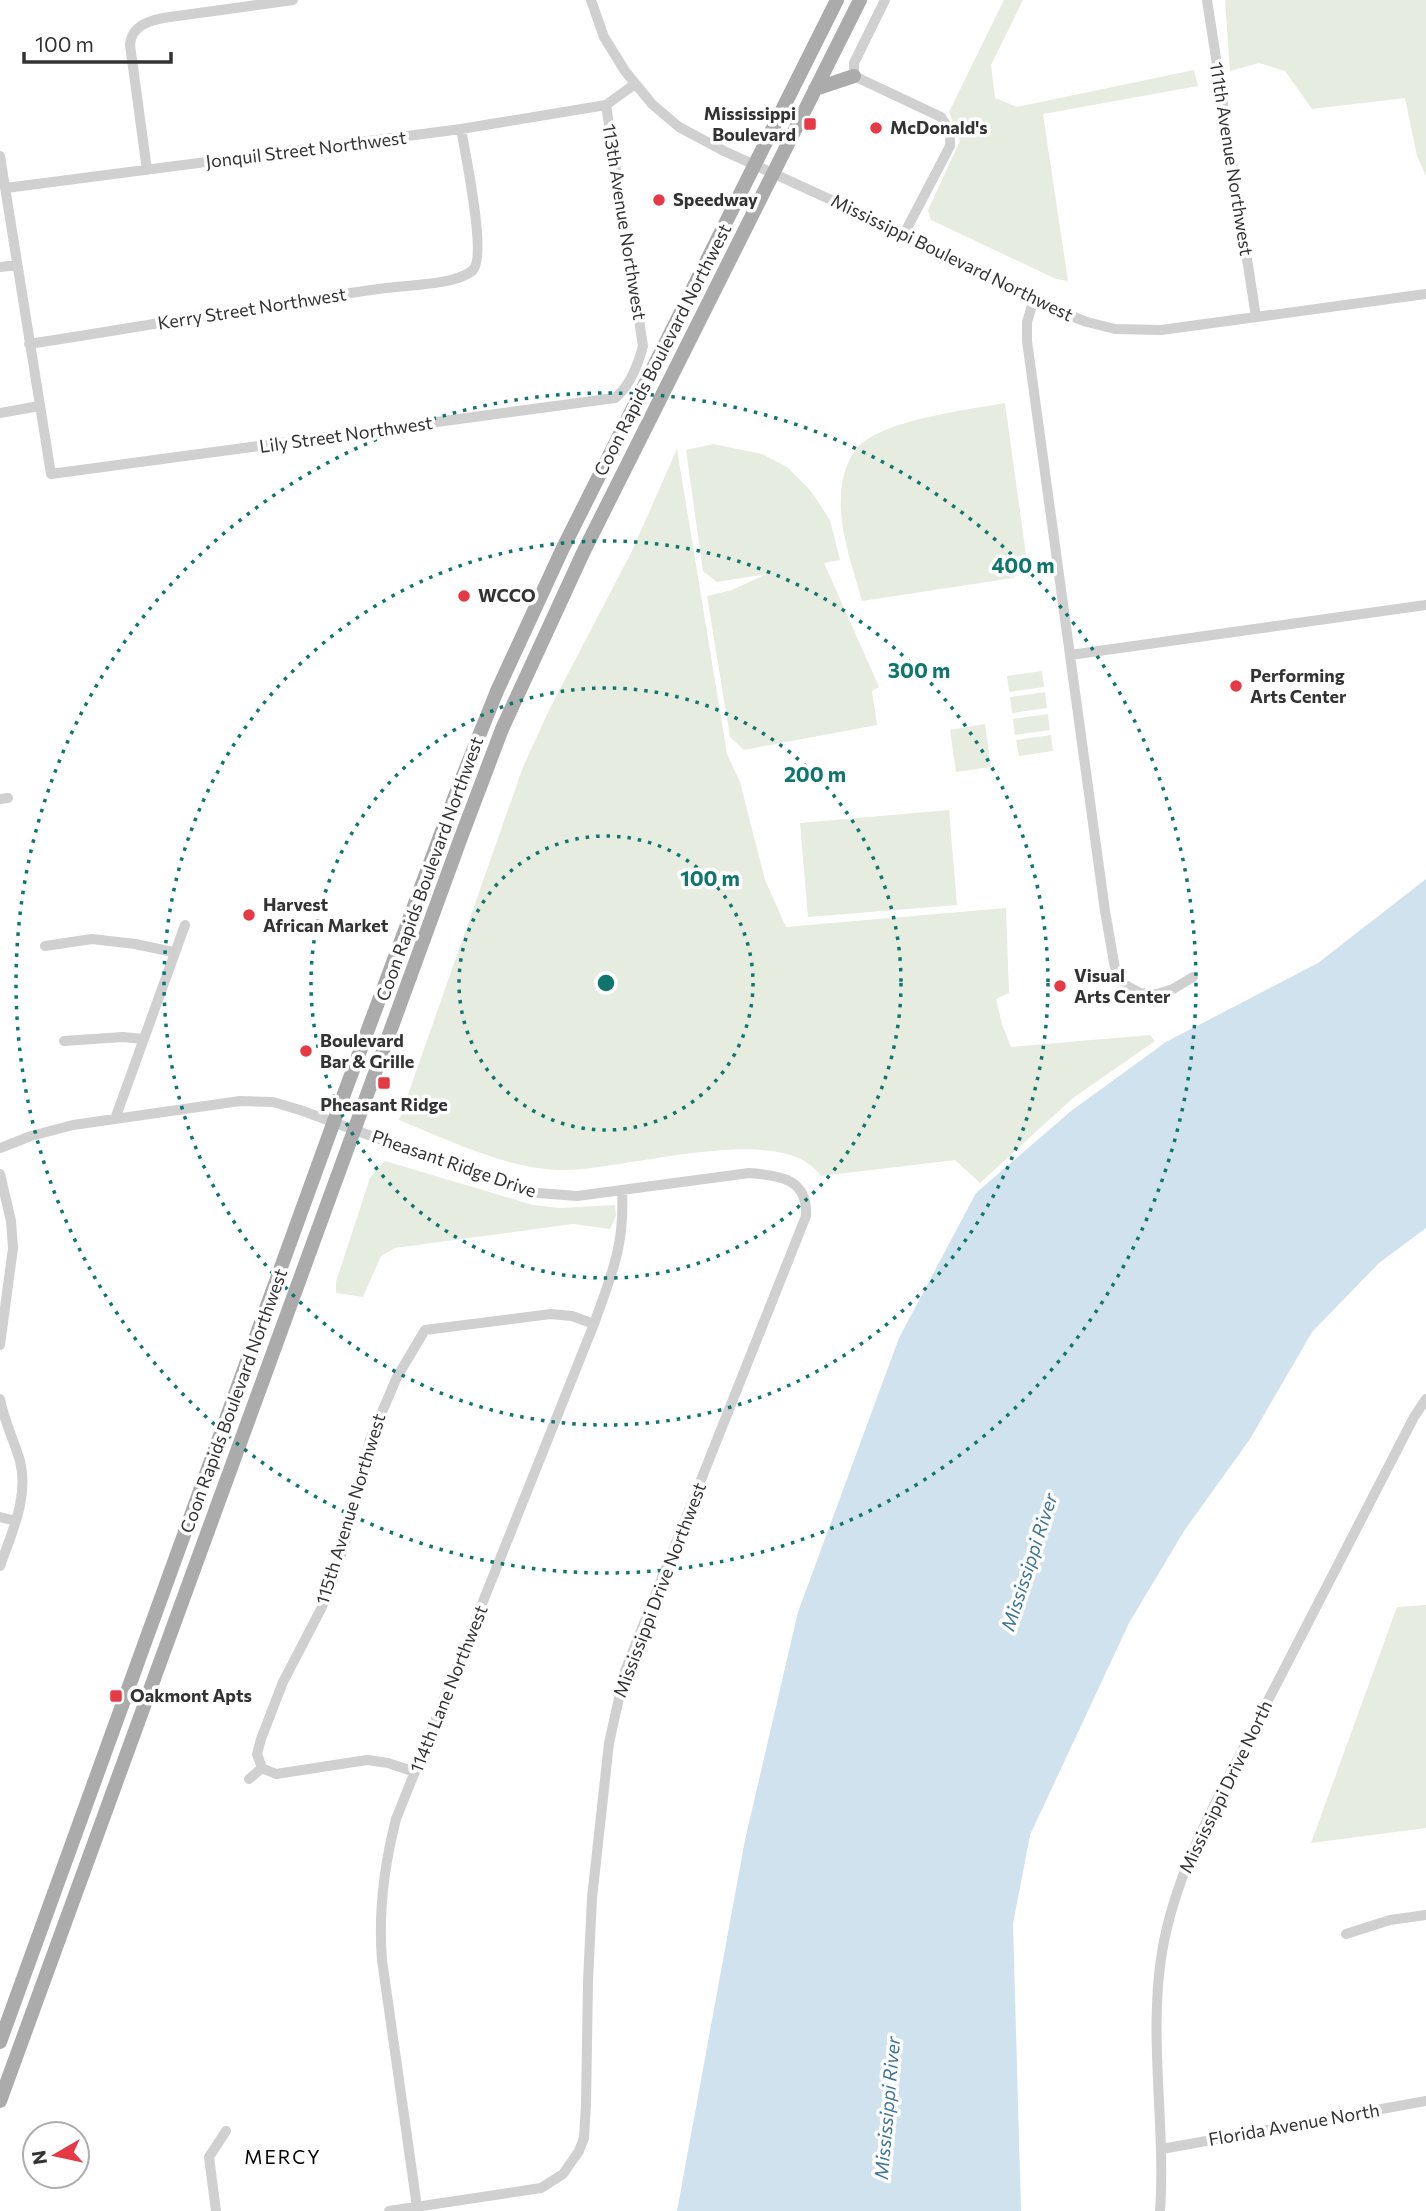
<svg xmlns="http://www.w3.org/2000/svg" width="1426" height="2211" font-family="Commissioner,sans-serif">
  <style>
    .green { fill: #e6ecdf }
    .water { fill: #cfe2ee }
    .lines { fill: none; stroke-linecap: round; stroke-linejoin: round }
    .minor { stroke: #d0d0d0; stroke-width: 10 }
    .major { stroke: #ababab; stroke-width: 14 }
    .ring { fill: none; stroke: #0f766e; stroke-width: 3.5; stroke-dasharray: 3.5 7 }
    .poi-dot { fill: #e63946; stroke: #fff; stroke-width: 2.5 }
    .labels { text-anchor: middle; stroke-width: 7; stroke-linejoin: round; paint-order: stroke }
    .poi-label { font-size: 18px; font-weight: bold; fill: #333; stroke: #fff; text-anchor: start }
    .street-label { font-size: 18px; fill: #333; stroke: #fff }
    .water-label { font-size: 19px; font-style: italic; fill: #3f7597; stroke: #fff }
    .neighbourhood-label { font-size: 19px; letter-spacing: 2px; fill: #000; stroke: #fff }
    .centre { fill: #0f766e; stroke: #fff; stroke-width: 3.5 }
    .ring-label { font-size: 21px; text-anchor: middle; font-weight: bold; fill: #0f766e; stroke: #fff; stroke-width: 7; stroke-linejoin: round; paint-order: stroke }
  </style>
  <rect width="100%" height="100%" fill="#fff"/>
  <!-- green -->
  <path class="green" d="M 1004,0 L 1023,0 L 991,65 L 995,98 L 1017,107 L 1194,70 L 1198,86 L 1043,114 L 1068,281 L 1056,279 L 931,220 L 928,210 L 960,141 L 949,112 Z
    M 1225,0 L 1426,0 L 1426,176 L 1417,156 L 1405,98 L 1312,109 L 1285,71 L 1259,63 L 1230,71 Z
    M 1005,403 L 1027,562 L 1013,578 L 862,601 C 853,568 839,531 841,497 C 841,480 848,454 862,443 C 892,419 966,410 1005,403 Z
    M 713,444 L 762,454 L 787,467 L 811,491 L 830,520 L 840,560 L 824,563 L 879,687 L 872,691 L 877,725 L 744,750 L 730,737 L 707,596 L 732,590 L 767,574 L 717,582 L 703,571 L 686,450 Z
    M 677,449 L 727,754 L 740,782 L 765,880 L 786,927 L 1006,908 L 1009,993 L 996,999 L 1002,1024 L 1011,1047 L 1150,1035 L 1155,1041 L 1073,1098 L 980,1183 L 955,1160 L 821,1176 C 782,1118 620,1173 557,1170 C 502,1167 449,1140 399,1120 L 523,767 L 550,708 L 631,553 Z
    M 1042,671 L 1044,687 L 1009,692 L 1007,676 Z
    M 1045,692 L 1047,708 L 1012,713 L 1010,697 Z
    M 1048,714 L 1050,730 L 1015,735 L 1013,719 Z
    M 985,724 L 991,767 L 956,772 L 950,730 Z
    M 1051,735 L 1053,751 L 1019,756 L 1016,740 Z
    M 949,810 L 957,905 L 808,917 L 800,823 Z
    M 385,1161 L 533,1205 L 560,1208 L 615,1205 L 616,1216 L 610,1229 L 573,1224 L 395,1248 L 381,1256 L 363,1297 L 336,1293 L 336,1282 L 370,1178 Z
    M 1426,1605 L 1426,1828 L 1311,1843 L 1397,1607 Z"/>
  <!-- water -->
  <path class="water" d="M 1426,879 L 1426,1228 L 1379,1263 L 1312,1332 L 1250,1439 L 1184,1531 L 1129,1623 L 1030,1835 L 1013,1924 L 1021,2211 L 677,2211 L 745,1840 L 798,1612 L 899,1338 L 976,1193 L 1071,1111 L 1166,1042 L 1318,963 Z"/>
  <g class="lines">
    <!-- minor -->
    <path class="minor" d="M 591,0 L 604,37 L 625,71 L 652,104 L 679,127 L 724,151 L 886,225 L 1066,314 L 1087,322 L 1115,329 L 1161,330 L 1426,294
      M 885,0 L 854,63 L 854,76 L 941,117 C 948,126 951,134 950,146 L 904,234
      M 1207,0 L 1256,317
      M 0,156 L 51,474 L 615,398 C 630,386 638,365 643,346 L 606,105
      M 147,170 L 130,45 C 131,27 147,21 163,18 L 293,0
      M 6,188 L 461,129 L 606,105 L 635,84
      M 0,267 L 17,265
      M 1034,299 L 1027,322 L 1027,341 L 1105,911 L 1116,974 L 1124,984 L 1140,993 L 1157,994 L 1173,989 L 1193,977
      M 29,344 C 148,326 266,304 386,288 C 407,285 457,285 473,270 C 487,256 465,152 461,129
      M 0,413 L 39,406
      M 1070,655 L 1426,605
      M 0,799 L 8,798
      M 45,946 L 92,939 L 135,944 L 173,952
      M 64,1041 L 123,1037 L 143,1039
      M 115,1119 L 185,925
      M 0,1148 L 31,1136 L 73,1125 L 240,1101 L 273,1102 L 300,1110 L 503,1184 L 538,1193 L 577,1196 L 749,1173 C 780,1175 808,1179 806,1216 L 625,1671 L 609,1743 L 592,1898 L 588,1981 L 586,2104 L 584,2138 L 579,2151 L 563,2174 L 541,2188 L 389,2211
      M 0,1174 L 11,1221 L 13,1248 L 0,1345
      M 0,1399 C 4,1421 14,1440 20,1461 C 29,1497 12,1532 0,1566
      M 0,1517 L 16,1521
      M 262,1768 L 257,1754 L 261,1739 L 283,1682 L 321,1609 L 334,1577 L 348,1532 L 370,1440 L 397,1377 L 425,1330 L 551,1314 L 572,1316 L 594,1324
      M 262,1768 L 276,1774 L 367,1760 L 388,1763 L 415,1772
      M 249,1779 L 262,1768
      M 1346,1934 L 1390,1920 L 1426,1915
      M 1162,2149 L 1426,2101
      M 417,2207 L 382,1960 C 378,1911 384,1866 396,1819 L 594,1324 C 612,1273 625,1245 622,1190
      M 216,2211 L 209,2157 L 226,2131
      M 1160,2211 C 1166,2125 1148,2037 1162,1952 C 1176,1868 1221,1793 1259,1718 C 1310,1617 1362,1517 1414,1417 L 1426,1399"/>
    <!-- major -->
    <path class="major" d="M 815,89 L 854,76
      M 0,2042 L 341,1102 L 458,788 L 497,691 L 562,550 L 837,0
      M 0,2101 L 460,840 L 502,729 L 583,553 L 860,0"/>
  </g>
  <!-- distance rings -->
  <g class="ring">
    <circle cx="606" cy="983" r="147"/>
    <circle cx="606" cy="983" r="295"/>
    <circle cx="606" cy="983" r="442"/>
    <circle cx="606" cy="983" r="590"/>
  </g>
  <!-- markers -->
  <g class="poi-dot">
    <rect x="803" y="117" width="14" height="14" rx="3.5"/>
    <circle cx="876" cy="128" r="7"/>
    <circle cx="659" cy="200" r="7"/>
    <circle cx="464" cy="596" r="7"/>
    <circle cx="1236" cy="686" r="7"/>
    <circle cx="249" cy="915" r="7"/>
    <circle cx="1060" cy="986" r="7"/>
    <circle cx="306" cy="1051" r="7"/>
    <rect x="377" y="1076" width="14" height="14" rx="3.5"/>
    <rect x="109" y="1689" width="14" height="14" rx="3.5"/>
  </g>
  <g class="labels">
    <!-- poi labels -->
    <g class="poi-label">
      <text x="796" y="120" text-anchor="end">Mississippi<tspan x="796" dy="21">Boulevard</tspan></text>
      <text x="890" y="134">McDonald's</text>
      <text x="673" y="206">Speedway</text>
      <text x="478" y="602">WCCO</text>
      <text x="1250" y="682">Performing<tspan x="1250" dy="21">Arts Center</tspan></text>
      <text x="263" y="911">Harvest<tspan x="263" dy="21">African Market</tspan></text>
      <text x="1074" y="982">Visual<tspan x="1074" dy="21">Arts Center</tspan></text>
      <text x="320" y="1047">Boulevard<tspan x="320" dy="21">Bar &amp; Grille</tspan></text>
      <text x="384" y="1111" text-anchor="middle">Pheasant Ridge</text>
      <text x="130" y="1702">Oakmont Apts</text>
    </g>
    <!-- street labels -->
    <g class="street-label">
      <text transform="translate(306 150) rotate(-7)" y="6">Jonquil Street Northwest</text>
      <text transform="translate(1231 159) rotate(81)" y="6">111th Avenue Northwest</text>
      <text transform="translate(624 222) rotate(81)" y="6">113th Avenue Northwest</text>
      <text transform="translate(952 258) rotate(26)" y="6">Mississippi Boulevard Northwest</text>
      <text transform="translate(252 309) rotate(-9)" y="6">Kerry Street Northwest</text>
      <text transform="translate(663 350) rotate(-63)" y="6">Coon Rapids Boulevard Northwest</text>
      <text transform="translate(346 435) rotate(-8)" y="6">Lily Street Northwest</text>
      <text transform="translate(430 869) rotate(-70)" y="6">Coon Rapids Boulevard Northwest</text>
      <text transform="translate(454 1164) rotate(19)" y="6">Pheasant Ridge Drive</text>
      <text transform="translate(234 1401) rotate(-70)" y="6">Coon Rapids Boulevard Northwest</text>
      <text transform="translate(351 1509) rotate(-73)" y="6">115th Avenue Northwest</text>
      <text transform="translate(660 1590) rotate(-69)" y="6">Mississippi Drive Northwest</text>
      <text transform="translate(449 1689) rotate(-68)" y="6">114th Lane Northwest</text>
      <text transform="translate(1226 1787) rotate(-64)" y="6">Mississippi Drive North</text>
      <text transform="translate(1294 2125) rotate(-10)" y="6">Florida Avenue North</text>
    </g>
    <!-- water labels -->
    <g class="water-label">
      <text transform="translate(1029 1562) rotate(-72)" y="7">Mississippi River</text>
      <text transform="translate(887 2108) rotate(-85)" y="7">Mississippi River</text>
    </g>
    <!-- neighbourhood labels -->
    <g class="neighbourhood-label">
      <text x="283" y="2164">MERCY</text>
    </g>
  </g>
  <circle cx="606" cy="983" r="10" class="centre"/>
  <g class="ring-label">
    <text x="1023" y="573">400 m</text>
    <text x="919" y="678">300 m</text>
    <text x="815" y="782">200 m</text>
    <text x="710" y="886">100 m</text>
  </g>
  <!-- north arrow -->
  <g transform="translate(56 2155) rotate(261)"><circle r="33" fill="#ffffff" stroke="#adadad" stroke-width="2"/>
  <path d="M0-5L12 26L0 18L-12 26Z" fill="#e63946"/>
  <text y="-10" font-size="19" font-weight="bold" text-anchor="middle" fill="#333333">N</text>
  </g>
  <!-- scale -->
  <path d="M24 52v10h147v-10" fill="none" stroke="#333333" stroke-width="3.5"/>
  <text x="35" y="52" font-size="21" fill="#333333" stroke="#ffffff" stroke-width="5" paint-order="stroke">100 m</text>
</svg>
